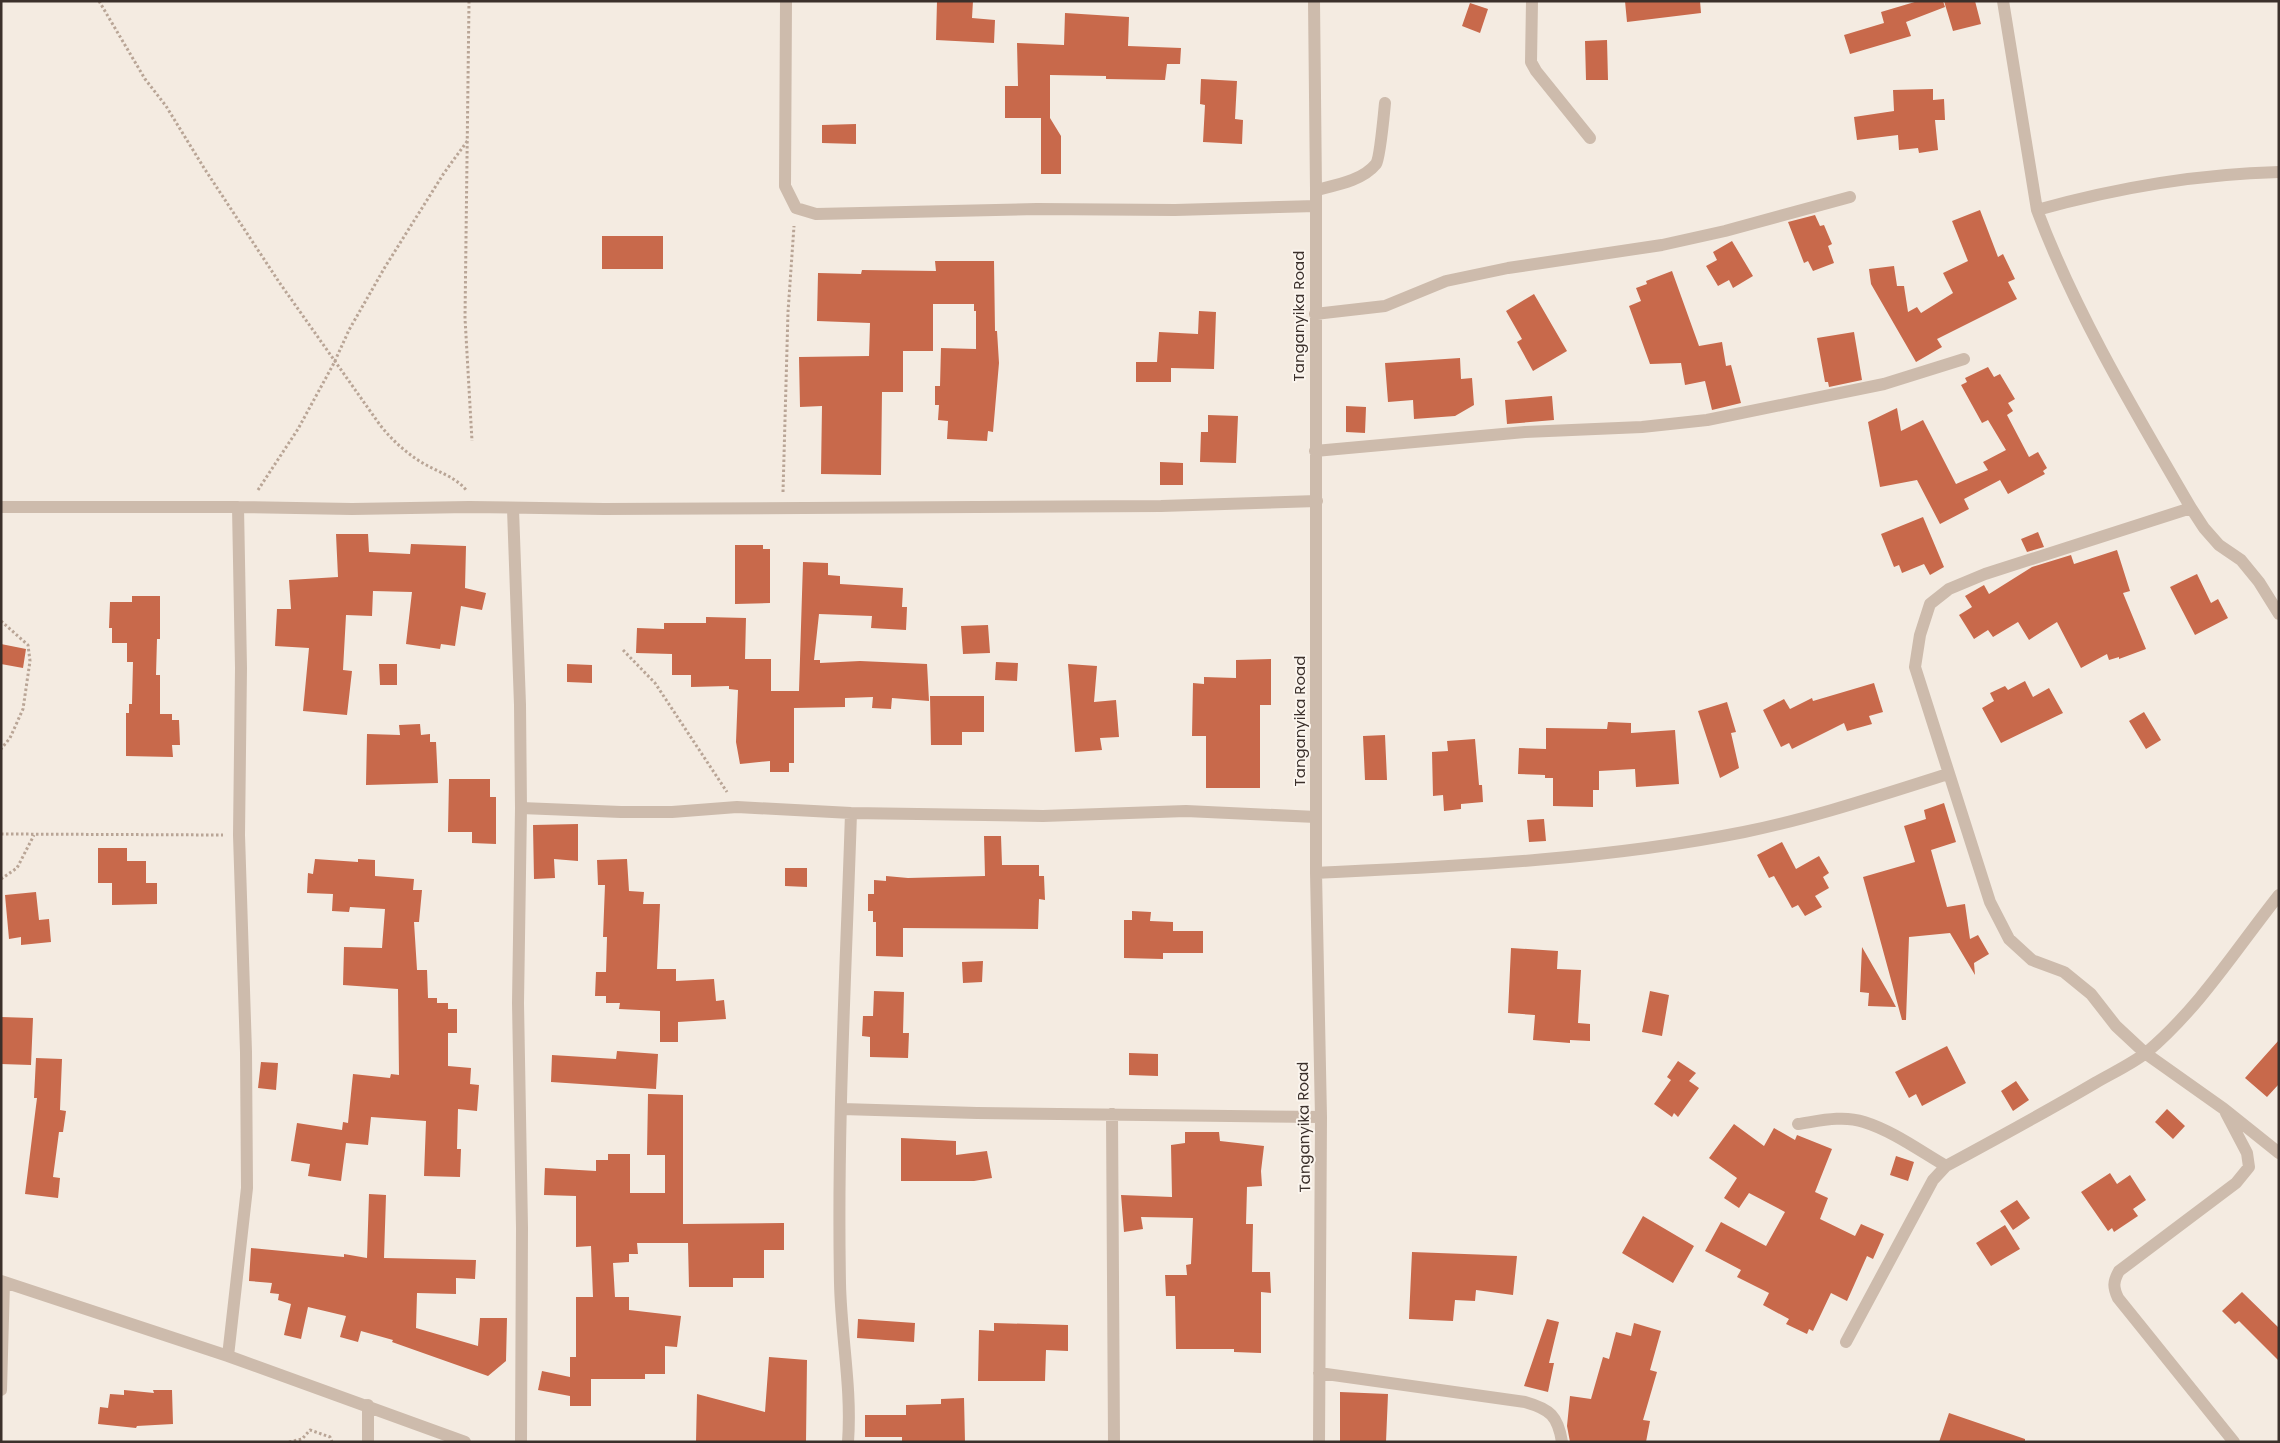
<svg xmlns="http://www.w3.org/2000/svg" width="2280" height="1443" font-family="Poppins,sans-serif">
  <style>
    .building { fill: #c8694b }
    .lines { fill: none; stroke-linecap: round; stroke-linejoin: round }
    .path { stroke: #b9a596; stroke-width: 3; stroke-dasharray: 2.5 2.5; stroke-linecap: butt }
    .minor { stroke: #cdbbac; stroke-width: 12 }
    .labels { text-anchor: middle; stroke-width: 4; stroke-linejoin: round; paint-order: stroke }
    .street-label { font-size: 15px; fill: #3b302b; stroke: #fbf5ee }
  </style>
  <rect width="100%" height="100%" fill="#f4ebe1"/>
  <!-- building -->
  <path class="building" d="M 937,1 L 973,1 L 972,18 L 995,20 L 994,43 L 936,40 Z
    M 1625,1 L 1700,1 L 1701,13 L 1627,22 Z
    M 1918,1 L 1943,1 L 1945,7 L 1906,22 L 1911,36 L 1850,54 L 1844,35 L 1884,23 L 1881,12 Z
    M 1944,1 L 1975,1 L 1981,24 L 1953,31 Z
    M 1470,3 L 1488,9 L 1480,33 L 1462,26 Z
    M 1065,13 L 1129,17 L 1128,46 L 1181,48 L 1180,64 L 1167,64 L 1165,80 L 1106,79 L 1106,76 L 1050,75 L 1050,118 L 1061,136 L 1061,174 L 1041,174 L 1041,118 L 1005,118 L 1005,86 L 1018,86 L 1017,43 L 1064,45 Z
    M 1607,40 L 1608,80 L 1586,80 L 1585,41 Z
    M 1201,79 L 1237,81 L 1235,119 L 1243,120 L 1242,144 L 1203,142 L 1205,105 L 1200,104 Z
    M 1933,89 L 1933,100 L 1944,99 L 1945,120 L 1935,120 L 1938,150 L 1919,153 L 1918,148 L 1899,150 L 1898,135 L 1857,140 L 1854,117 L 1894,111 L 1893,90 Z
    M 856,124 L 856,144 L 822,143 L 822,125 Z
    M 1980,210 L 1998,257 L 2003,254 L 2015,279 L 2008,282 L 2017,299 L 1937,339 L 1942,347 L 1916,362 L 1871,284 L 1869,269 L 1894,266 L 1897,286 L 1904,286 L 1908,312 L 1917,307 L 1921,313 L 1953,293 L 1943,273 L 1968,261 L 1952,221 Z
    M 1815,215 L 1820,226 L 1824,225 L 1832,244 L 1828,246 L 1834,263 L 1813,271 L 1808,261 L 1804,263 L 1788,222 Z
    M 602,236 L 663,236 L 663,269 L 602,269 Z
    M 1732,241 L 1753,276 L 1733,288 L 1729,280 L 1718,286 L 1706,266 L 1717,260 L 1713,252 Z
    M 935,261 L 994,261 L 995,331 L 997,331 L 999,363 L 993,432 L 988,431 L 987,441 L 947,439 L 948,421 L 938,420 L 939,405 L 935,405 L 935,386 L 940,386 L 941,348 L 976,349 L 976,311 L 974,311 L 974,304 L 933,304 L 933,351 L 903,351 L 903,392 L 882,392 L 881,475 L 821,474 L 822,406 L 800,407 L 799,357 L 869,356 L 870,323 L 817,321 L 818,273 L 861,274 L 862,270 L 936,271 Z
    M 1672,271 L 1699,346 L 1722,342 L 1726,366 L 1731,365 L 1741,403 L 1712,410 L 1705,381 L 1685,385 L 1681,363 L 1650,364 L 1629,306 L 1641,301 L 1636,288 L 1647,284 L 1646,281 Z
    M 1534,294 L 1567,351 L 1533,371 L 1517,342 L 1522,339 L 1506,311 Z
    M 1199,311 L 1216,312 L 1214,369 L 1171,368 L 1171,382 L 1136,382 L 1136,362 L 1157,362 L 1159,332 L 1198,334 Z
    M 1854,332 L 1862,380 L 1829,387 L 1828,382 L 1825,382 L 1817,338 Z
    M 1460,358 L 1461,379 L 1472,378 L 1474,405 L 1455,416 L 1414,419 L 1413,400 L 1388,402 L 1385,363 Z
    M 1988,367 L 1994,377 L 2000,374 L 2015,399 L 2008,403 L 2013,411 L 2007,415 L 2029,457 L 2038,452 L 2047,468 L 2043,471 L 2045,474 L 2008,494 L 2000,480 L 1964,499 L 1969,509 L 1940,524 L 1917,480 L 1880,487 L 1868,422 L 1897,408 L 1901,431 L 1923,420 L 1956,484 L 1988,470 L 1983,462 L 2006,450 L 1988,420 L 1982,423 L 1961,385 L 1967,382 L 1965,378 Z
    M 1552,396 L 1554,420 L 1507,424 L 1505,400 Z
    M 1346,406 L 1366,407 L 1365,433 L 1346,432 Z
    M 1208,415 L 1238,416 L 1236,463 L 1200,462 L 1201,432 L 1208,432 Z
    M 1160,462 L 1183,463 L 1183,485 L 1160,485 Z
    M 1923,517 L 1944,567 L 1930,575 L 1924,564 L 1902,573 L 1899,565 L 1894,567 L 1881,534 Z
    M 2038,532 L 2044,547 L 2027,552 L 2021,539 Z
    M 336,534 L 368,534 L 369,552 L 410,554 L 411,544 L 466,546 L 465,588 L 486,593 L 482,610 L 461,606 L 455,646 L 441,644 L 440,649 L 406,644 L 412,592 L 373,591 L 372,616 L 346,615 L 343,670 L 352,671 L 347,715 L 303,711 L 309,648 L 275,646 L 277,609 L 291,609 L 289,580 L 338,577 Z
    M 735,545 L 763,545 L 763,549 L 770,549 L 770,603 L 735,604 Z
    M 2117,550 L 2130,591 L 2123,593 L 2146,649 L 2119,659 L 2119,657 L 2109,660 L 2107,654 L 2081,668 L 2057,622 L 2029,640 L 2018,622 L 1993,637 L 1988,630 L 1974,639 L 1959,615 L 1972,607 L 1965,596 L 1984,585 L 1989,594 L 2032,567 L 2071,555 L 2074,564 Z
    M 803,562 L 828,563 L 828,575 L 840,576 L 840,584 L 903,588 L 902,607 L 907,607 L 906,630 L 871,628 L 872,616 L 819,614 L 814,660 L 820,660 L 820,663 L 860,661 L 927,664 L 929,701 L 892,698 L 891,709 L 872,708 L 873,697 L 845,698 L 845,707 L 794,708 L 794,763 L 789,763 L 789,772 L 770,772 L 770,761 L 740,764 L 736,742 L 738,690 L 729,689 L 729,686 L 691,687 L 691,675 L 672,675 L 672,654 L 636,653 L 637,628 L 664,629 L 664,623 L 706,623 L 706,617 L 746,618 L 745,659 L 771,659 L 771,691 L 799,691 Z
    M 2197,574 L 2211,603 L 2218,599 L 2228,618 L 2195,635 L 2170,587 Z
    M 132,596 L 160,596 L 160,639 L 157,639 L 156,675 L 160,675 L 160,714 L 172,714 L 172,720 L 179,720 L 180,745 L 172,745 L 173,757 L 126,756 L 126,713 L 129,713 L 129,704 L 132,704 L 133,662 L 127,662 L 127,643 L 112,643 L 112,628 L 109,628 L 110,602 L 132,602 Z
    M 988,625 L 990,653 L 963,654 L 961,626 Z
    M 1,644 L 26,649 L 23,668 L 1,664 Z
    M 1271,659 L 1271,705 L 1260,705 L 1260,788 L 1206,788 L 1206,736 L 1192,736 L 1193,683 L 1204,684 L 1204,677 L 1236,678 L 1236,660 Z
    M 996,662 L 1018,663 L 1017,681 L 995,680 Z
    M 379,664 L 397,664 L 397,685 L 380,685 Z
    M 567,664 L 592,665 L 592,683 L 567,682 Z
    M 1068,664 L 1097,666 L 1094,702 L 1116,700 L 1119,737 L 1100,738 L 1102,750 L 1075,752 Z
    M 2025,681 L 2033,697 L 2049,688 L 2063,713 L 2001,743 L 1982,708 L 1994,701 L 1990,693 L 2005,686 L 2008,690 Z
    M 1874,683 L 1883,712 L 1869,716 L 1872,724 L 1847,731 L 1844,723 L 1792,749 L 1789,743 L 1781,747 L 1763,710 L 1784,699 L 1790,709 L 1812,698 L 1813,701 Z
    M 930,696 L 984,696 L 984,732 L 962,732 L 962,745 L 931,745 Z
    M 1727,702 L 1736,732 L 1731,733 L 1739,768 L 1720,778 L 1698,711 Z
    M 2144,712 L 2161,740 L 2146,749 L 2129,721 Z
    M 1608,722 L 1631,723 L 1631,733 L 1675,730 L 1679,784 L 1636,787 L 1635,769 L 1599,771 L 1599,790 L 1593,790 L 1593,807 L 1553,806 L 1553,778 L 1545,778 L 1545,775 L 1518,774 L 1519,748 L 1546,749 L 1546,728 L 1607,729 Z
    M 420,724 L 421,735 L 430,734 L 430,742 L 436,742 L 438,783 L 366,785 L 367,734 L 400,735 L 399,725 Z
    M 1385,735 L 1387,780 L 1365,780 L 1363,736 Z
    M 1475,739 L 1479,785 L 1482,785 L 1483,802 L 1461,804 L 1461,809 L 1444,811 L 1443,795 L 1433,796 L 1432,752 L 1448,751 L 1447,741 Z
    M 449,779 L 490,779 L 490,797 L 496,797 L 496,844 L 472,843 L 472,832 L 448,832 Z
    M 1944,803 L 1956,842 L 1931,850 L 1947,907 L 1965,904 L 1970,939 L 1978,935 L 1989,954 L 1974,963 L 1975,975 L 1950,933 L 1909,937 L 1906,1020 L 1902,1020 L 1863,877 L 1915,862 L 1904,826 L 1926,819 L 1924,810 Z
    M 1544,819 L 1546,841 L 1529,842 L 1527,820 Z
    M 578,824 L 578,861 L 554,859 L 555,878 L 534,879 L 533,825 Z
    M 984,836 L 1001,836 L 1002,865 L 1039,865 L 1039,876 L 1044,876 L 1045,900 L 1039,899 L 1038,929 L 903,928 L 903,957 L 876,956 L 876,922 L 873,922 L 873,911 L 868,911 L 868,894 L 874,894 L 874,880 L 886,881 L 886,876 L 908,878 L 985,876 Z
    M 1782,842 L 1796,869 L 1819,856 L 1829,873 L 1823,877 L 1829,888 L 1815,896 L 1822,907 L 1805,916 L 1798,905 L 1792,908 L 1774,876 L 1769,878 L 1757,855 Z
    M 98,848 L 127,848 L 127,861 L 146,861 L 146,883 L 157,883 L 157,904 L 112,905 L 112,883 L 98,883 Z
    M 315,859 L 358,862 L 358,859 L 375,860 L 375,876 L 414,879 L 413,890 L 422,890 L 419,922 L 414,922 L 417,970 L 427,970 L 428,998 L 437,998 L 437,1003 L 448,1003 L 448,1009 L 457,1009 L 457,1033 L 448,1033 L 448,1066 L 471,1068 L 470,1084 L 479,1085 L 477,1111 L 458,1109 L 457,1149 L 461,1149 L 460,1177 L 424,1176 L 426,1121 L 371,1117 L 368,1145 L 346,1143 L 341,1181 L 308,1176 L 310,1164 L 291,1161 L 297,1123 L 342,1130 L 343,1122 L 348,1123 L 353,1074 L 390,1078 L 391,1074 L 399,1075 L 398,989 L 343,985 L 344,947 L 382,948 L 385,909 L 350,907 L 349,912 L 332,911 L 333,894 L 307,893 L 308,873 L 313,874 Z
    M 627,859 L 629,891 L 644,892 L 643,904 L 660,904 L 657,969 L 676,969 L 676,981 L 714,979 L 716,1001 L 724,1000 L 726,1019 L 678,1022 L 678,1042 L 660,1042 L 660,1011 L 619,1009 L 620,1003 L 606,1003 L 606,996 L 595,996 L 596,972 L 606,972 L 607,937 L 603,937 L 605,885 L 598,885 L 597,860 Z
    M 785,868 L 807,868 L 807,887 L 785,886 Z
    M 36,892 L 39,920 L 49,919 L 51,942 L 21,945 L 21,937 L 9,939 L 5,895 Z
    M 1132,911 L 1151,912 L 1150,921 L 1173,922 L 1173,931 L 1203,931 L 1203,953 L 1163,953 L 1163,959 L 1124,958 L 1124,920 L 1132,920 Z
    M 1862,947 L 1889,994 L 1896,1007 L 1868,1006 L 1869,993 L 1860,992 Z
    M 1511,948 L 1558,951 L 1557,969 L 1581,970 L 1578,1023 L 1590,1024 L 1590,1041 L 1570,1040 L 1570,1043 L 1533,1040 L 1535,1015 L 1508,1013 Z
    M 983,961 L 982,982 L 963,983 L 962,962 Z
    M 874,991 L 904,992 L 903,1033 L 909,1033 L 908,1058 L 870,1057 L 870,1037 L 862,1036 L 863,1016 L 873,1016 Z
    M 1650,991 L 1669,995 L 1662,1036 L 1642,1032 Z
    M 1,1017 L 33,1018 L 31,1065 L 1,1064 Z
    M 2279,1040 L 2279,1084 L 2267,1097 L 2245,1078 Z
    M 1947,1046 L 1966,1083 L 1922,1106 L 1916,1094 L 1909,1098 L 1895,1072 Z
    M 617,1051 L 658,1054 L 656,1089 L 551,1082 L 552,1055 L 616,1059 Z
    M 1129,1053 L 1158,1054 L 1158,1076 L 1129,1075 Z
    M 36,1058 L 62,1059 L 60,1110 L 66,1111 L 63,1132 L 59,1132 L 53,1177 L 60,1178 L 58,1198 L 25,1194 L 37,1098 L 34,1098 Z
    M 1678,1061 L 1696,1073 L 1689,1081 L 1699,1088 L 1678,1117 L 1674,1113 L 1672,1117 L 1654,1104 L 1671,1080 L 1667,1077 Z
    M 261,1062 L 278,1063 L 276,1090 L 258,1088 Z
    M 2016,1081 L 2029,1100 L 2013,1111 L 2001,1091 Z
    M 648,1094 L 683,1095 L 683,1224 L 784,1223 L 784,1250 L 764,1250 L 764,1278 L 733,1278 L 733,1287 L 689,1287 L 688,1243 L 637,1243 L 638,1254 L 629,1254 L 629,1262 L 613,1263 L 615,1297 L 629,1297 L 629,1310 L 681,1316 L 677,1347 L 665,1346 L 665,1374 L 645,1374 L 645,1379 L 591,1379 L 591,1406 L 570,1406 L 570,1396 L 538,1390 L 542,1371 L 570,1377 L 570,1357 L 576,1357 L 576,1297 L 593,1297 L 591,1246 L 576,1247 L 576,1196 L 544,1195 L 545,1168 L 596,1171 L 596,1160 L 608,1160 L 608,1154 L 630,1154 L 630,1193 L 665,1193 L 665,1155 L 647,1155 Z
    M 2167,1109 L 2185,1126 L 2173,1139 L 2155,1122 Z
    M 1734,1124 L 1764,1146 L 1774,1128 L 1795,1140 L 1797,1135 L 1832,1149 L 1815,1192 L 1828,1198 L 1820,1219 L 1855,1236 L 1861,1224 L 1884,1234 L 1873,1259 L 1867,1256 L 1847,1301 L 1831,1293 L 1813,1331 L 1809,1329 L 1807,1334 L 1786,1324 L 1789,1319 L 1763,1305 L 1769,1293 L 1737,1277 L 1741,1270 L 1705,1251 L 1721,1222 L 1766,1246 L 1785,1212 L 1749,1193 L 1739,1208 L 1724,1198 L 1737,1178 L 1709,1158 Z
    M 1185,1132 L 1219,1132 L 1220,1141 L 1264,1146 L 1261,1171 L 1262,1186 L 1247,1187 L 1246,1224 L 1253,1224 L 1252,1272 L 1270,1272 L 1271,1293 L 1261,1292 L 1261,1353 L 1234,1352 L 1234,1349 L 1176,1349 L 1175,1296 L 1166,1296 L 1165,1275 L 1187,1275 L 1186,1265 L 1191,1264 L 1193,1218 L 1141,1217 L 1143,1229 L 1124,1232 L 1121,1195 L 1172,1197 L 1171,1145 L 1185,1143 Z
    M 901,1138 L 956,1141 L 956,1155 L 987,1151 L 992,1178 L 974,1181 L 901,1181 Z
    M 1896,1156 L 1914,1162 L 1908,1181 L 1890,1175 Z
    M 2110,1173 L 2117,1184 L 2130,1175 L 2146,1200 L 2133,1209 L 2138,1216 L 2114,1232 L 2112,1228 L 2108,1231 L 2081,1192 Z
    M 369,1194 L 386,1195 L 384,1258 L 476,1260 L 475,1279 L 456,1278 L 456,1294 L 417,1293 L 416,1328 L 478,1346 L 480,1318 L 507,1318 L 506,1361 L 488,1376 L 392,1342 L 393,1340 L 361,1331 L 358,1342 L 340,1337 L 346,1316 L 308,1307 L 301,1339 L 284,1335 L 291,1304 L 278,1300 L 279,1294 L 270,1293 L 272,1283 L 249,1281 L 251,1248 L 344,1257 L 344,1254 L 367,1258 Z
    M 2017,1200 L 2030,1218 L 2013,1230 L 2000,1211 Z
    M 1643,1216 L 1694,1246 L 1673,1283 L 1622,1253 Z
    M 2005,1225 L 2020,1249 L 1991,1266 L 1976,1243 Z
    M 1412,1252 L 1517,1256 L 1513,1295 L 1476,1290 L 1475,1301 L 1455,1300 L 1453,1321 L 1409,1319 Z
    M 2242,1292 L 2279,1328 L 2279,1361 L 2239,1321 L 2235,1324 L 2222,1311 Z
    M 858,1319 L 915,1323 L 914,1342 L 857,1338 Z
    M 1547,1319 L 1559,1322 L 1549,1363 L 1554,1363 L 1548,1392 L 1524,1386 Z
    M 994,1323 L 1068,1325 L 1068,1351 L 1046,1350 L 1045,1381 L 978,1381 L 979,1330 L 994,1331 Z
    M 1634,1323 L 1661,1331 L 1650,1370 L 1657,1372 L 1643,1420 L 1650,1421 L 1646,1442 L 1570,1442 L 1567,1426 L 1570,1396 L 1591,1399 L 1603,1357 L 1609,1359 L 1616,1332 L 1631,1336 Z
    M 769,1357 L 807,1360 L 806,1442 L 696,1442 L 697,1394 L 765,1412 Z
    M 124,1390 L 154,1393 L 153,1390 L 172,1390 L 173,1424 L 137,1426 L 136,1428 L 98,1424 L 100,1407 L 108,1408 L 110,1394 L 124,1395 Z
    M 1340,1392 L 1388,1394 L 1386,1442 L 1340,1442 Z
    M 964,1398 L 965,1442 L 902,1442 L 902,1437 L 865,1437 L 865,1415 L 906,1415 L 906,1405 L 941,1404 L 941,1399 Z
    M 1949,1413 L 2025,1439 L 2025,1442 L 1939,1442 Z"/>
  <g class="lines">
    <!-- path -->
    <path class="path" d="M 99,1 L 145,79 L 166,106 L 204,168 L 279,282 L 380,425 C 392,440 405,452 421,462 C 437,472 455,476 467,491
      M 469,1 L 465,318 L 472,441
      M 258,490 L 298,429 L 334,363 L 349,330 L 385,267 L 444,173 L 468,140
      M 783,492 L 788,312 L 794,226
      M 1,621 L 28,645 L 30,661 L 23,709 L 10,738 L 1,749
      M 623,650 L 655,683 L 727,792
      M 1,834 L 223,835
      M 1,879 L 17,868 L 34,835
      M 289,1442 L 302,1439 L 310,1430 L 330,1437 L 332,1442"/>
    <!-- minor -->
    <path class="minor" d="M 786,1 L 785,186 L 796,208 L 816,214 L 1037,209 L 1175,210 L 1316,206
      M 1314,1 L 1316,190 L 1316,873 L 1321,1117 L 1319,1442
      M 1532,1 L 1531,62 L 1536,71 L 1590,138
      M 2003,1 L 2037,210 C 2076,314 2135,412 2191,508 L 2204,528 L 2219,545 L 2241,560 L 2259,582 L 2279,614
      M 1316,190 C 1336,185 1362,181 1376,164 C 1380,158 1384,113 1385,103
      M 2037,210 C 2116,188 2197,174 2279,172
      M 1315,314 L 1385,306 L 1446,281 L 1508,268 L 1662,245 L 1725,231 L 1850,197
      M 1315,451 L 1525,432 L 1642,427 L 1707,420 L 1884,384 L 1964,359
      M 1,507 L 238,507 L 352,509 L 469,507 L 604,509 L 1161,506 L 1317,501
      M 2191,508 L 1985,574 L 1949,589 L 1930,604 L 1920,635 L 1915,667 L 1990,902 L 2009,939 L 2032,960 L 2064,972 L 2091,994 L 2116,1026 L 2145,1053 L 2224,1109 L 2279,1153
      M 513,509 L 520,705 L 521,808 L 518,1003 L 522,1228 L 521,1442
      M 521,808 L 621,812 L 672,812 L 737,807 L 851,813 L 1043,816 L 1186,811 L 1316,817
      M 1316,873 C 1459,866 1603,860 1744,832 C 1813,818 1881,795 1948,774
      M 842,1109 L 977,1113 L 1321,1117
      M 2226,1113 L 2247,1153 L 2249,1167 L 2236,1183 L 2119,1271 C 2113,1282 2113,1287 2118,1298 L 2234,1442
      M 1112,1114 L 1114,1442
      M 1798,1124 C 1819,1121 1843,1115 1864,1122 C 1893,1131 1920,1151 1946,1166
      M 1,1281 L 228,1356 L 465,1442
      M 1846,1342 L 1933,1180 L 1946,1166 C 1996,1139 2046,1112 2095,1083 C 2112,1073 2132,1064 2147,1052 C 2200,1007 2236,949 2279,895
      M 228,1356 L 247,1188 L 246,1052 L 239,835 L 241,668 L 238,507
      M 1319,1373 L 1525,1402 C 1550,1409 1558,1416 1562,1442
      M 1,1390 L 4,1282
      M 368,1405 L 368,1442
      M 848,1442 C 852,1388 841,1336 840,1283 C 837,1127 846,970 851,813"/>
  </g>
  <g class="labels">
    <!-- street labels -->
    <g class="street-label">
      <text transform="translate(1299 316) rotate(-90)" y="5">Tanganyika Road</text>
      <text transform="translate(1300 721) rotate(-90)" y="5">Tanganyika Road</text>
      <text transform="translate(1304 1127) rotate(-91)" y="5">Tanganyika Road</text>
    </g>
  </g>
  <!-- border -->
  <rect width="2280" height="1443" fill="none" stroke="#3b302b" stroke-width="5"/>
</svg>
